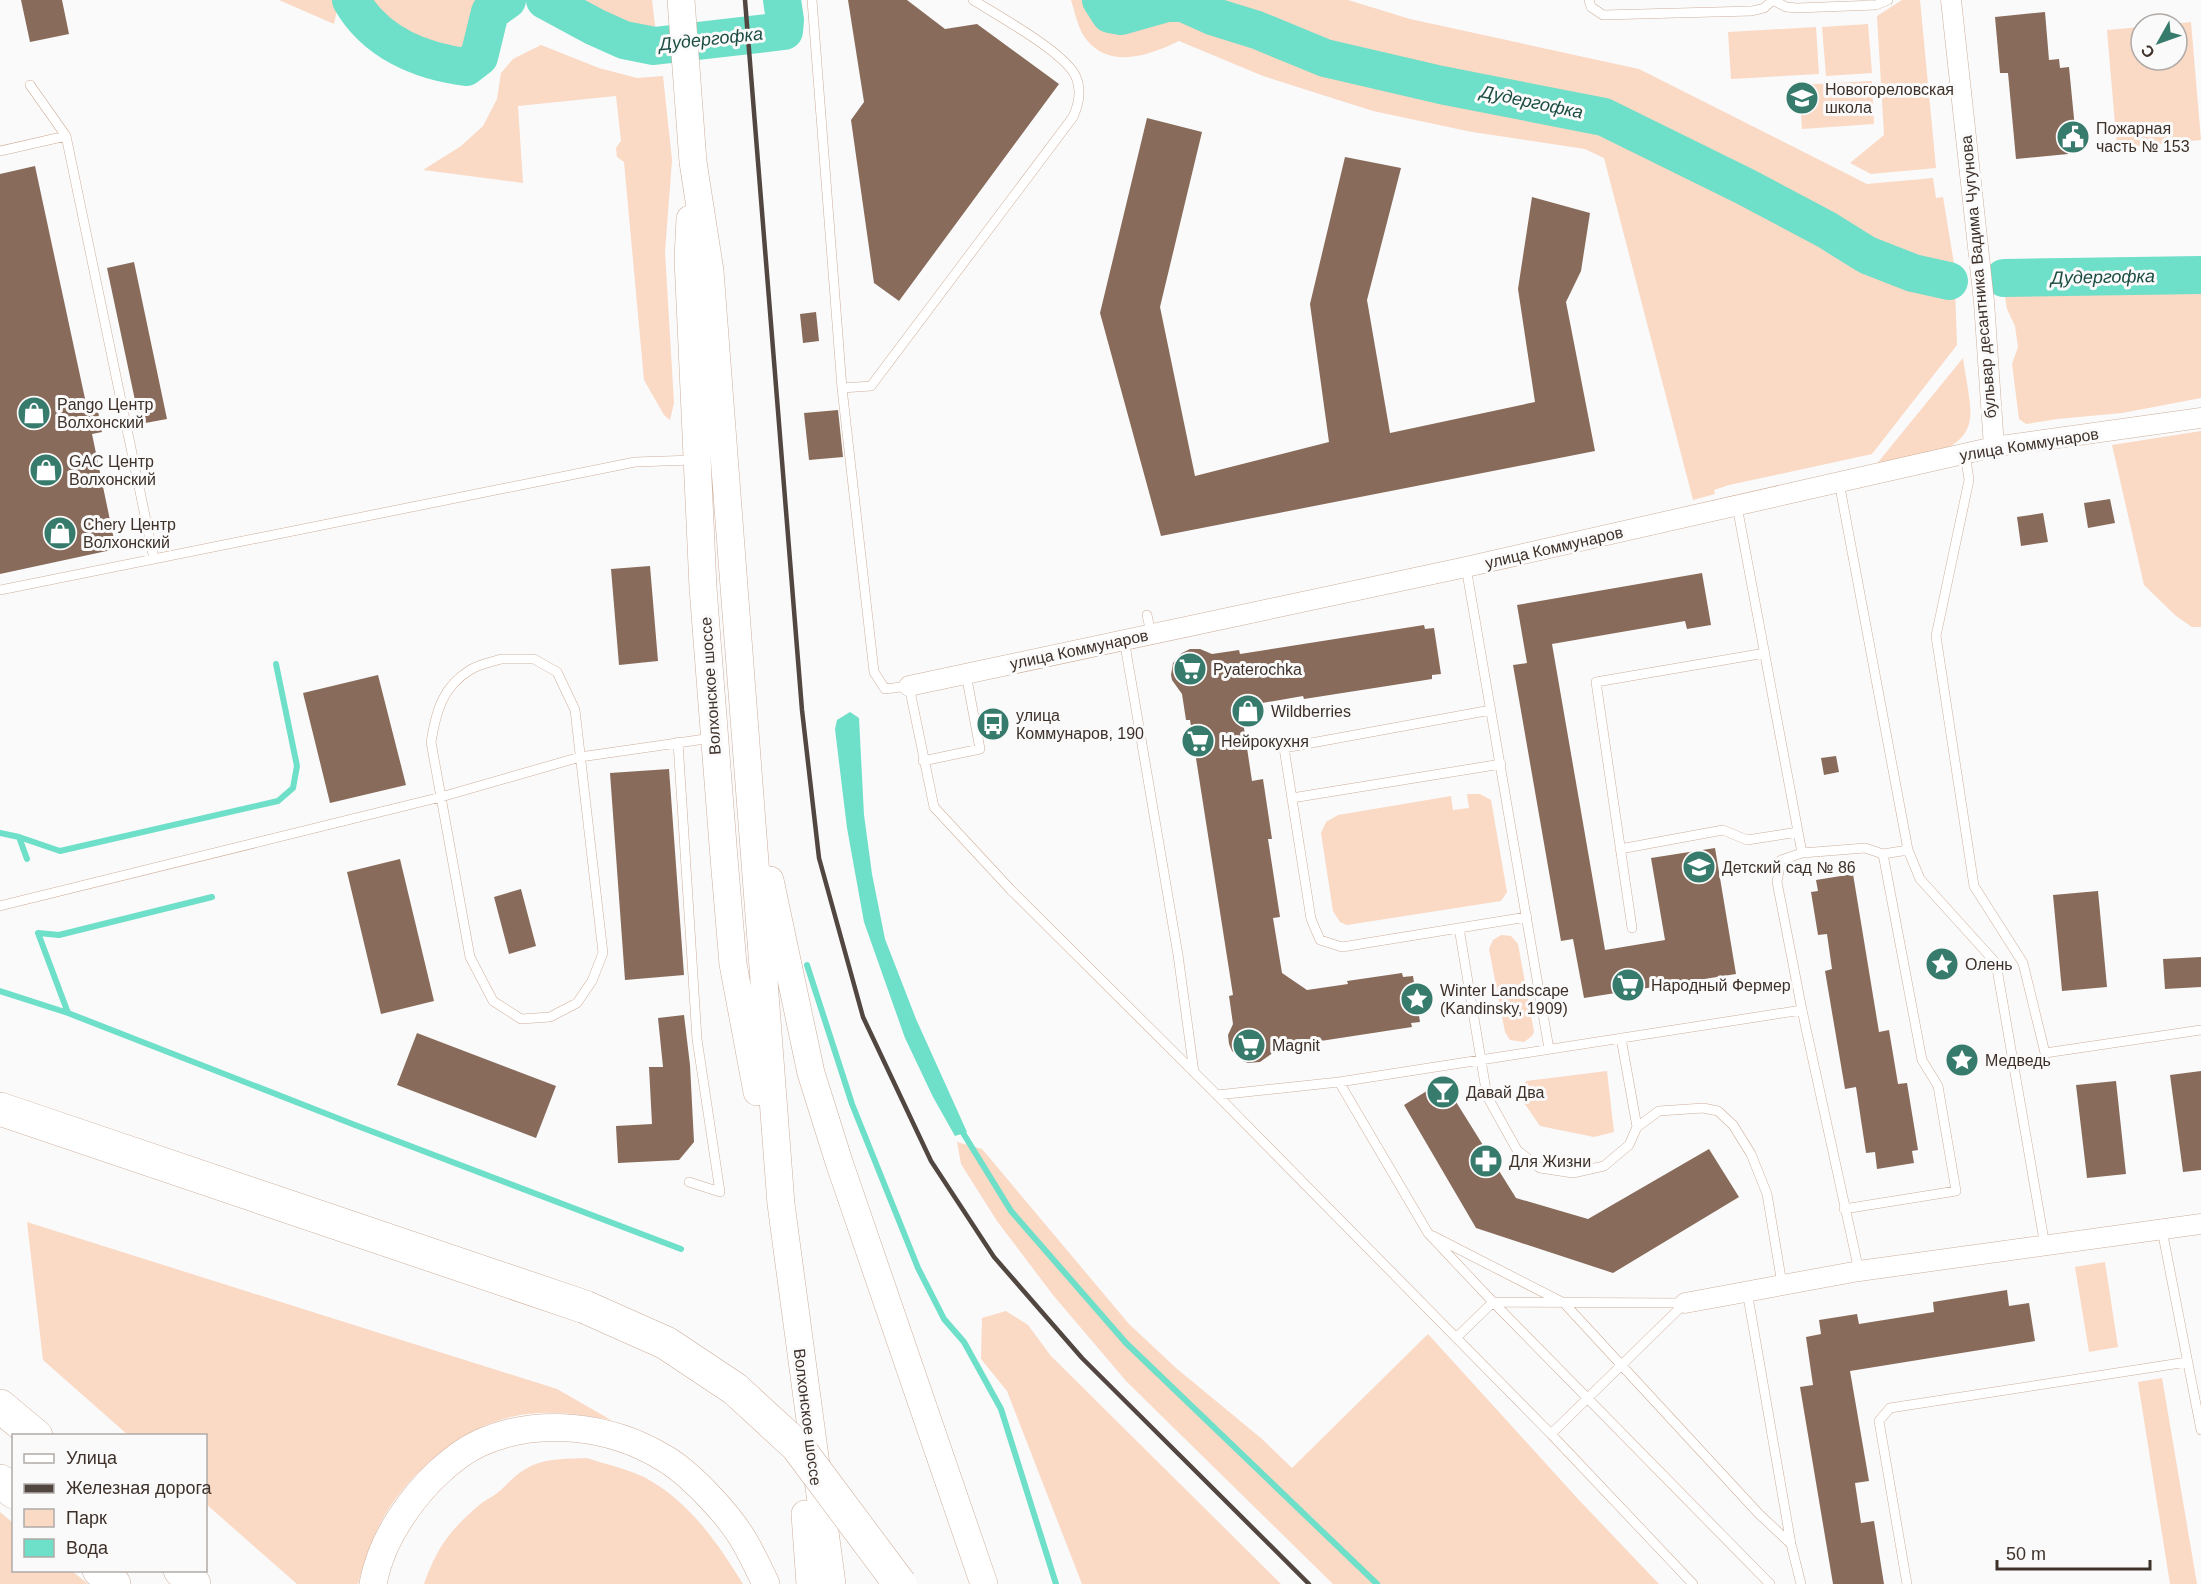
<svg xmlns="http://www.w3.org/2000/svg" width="2201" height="1584" font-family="Arial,sans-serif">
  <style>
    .green { fill: #fad9c5 }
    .water { fill: #6edfc8 }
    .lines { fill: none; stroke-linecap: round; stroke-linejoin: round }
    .stream { stroke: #6edfc8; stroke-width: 6 }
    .river { stroke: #6edfc8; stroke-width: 38 }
    .building { fill: #886b5a }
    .service-casing { stroke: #cdae9a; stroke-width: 10 }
    .minor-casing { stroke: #cdae9a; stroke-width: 21 }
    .secondary-casing { stroke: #cdae9a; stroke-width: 28 }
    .trunk-casing { stroke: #cdae9a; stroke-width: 34 }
    .motorway-casing { stroke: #cdae9a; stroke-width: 34 }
    .service { stroke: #fff; stroke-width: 9 }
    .minor { stroke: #fff; stroke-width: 20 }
    .secondary { stroke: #fff; stroke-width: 27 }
    .trunk { stroke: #fff; stroke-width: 33 }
    .motorway { stroke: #fff; stroke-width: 33 }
    .rail { stroke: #514640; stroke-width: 4.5 }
    .trunk-bridge-casing { stroke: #cdae9a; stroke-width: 34; stroke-linecap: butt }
    .trunk-bridge { stroke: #fff; stroke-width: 33 }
    .labels { text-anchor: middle; stroke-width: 6; stroke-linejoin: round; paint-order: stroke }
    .poi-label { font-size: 16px; fill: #3e312a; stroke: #fafafa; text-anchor: start }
    .street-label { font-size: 16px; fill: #3e312a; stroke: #fafafa }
    .water-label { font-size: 18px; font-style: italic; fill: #1b4d43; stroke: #fafafa }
  </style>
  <rect width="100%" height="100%" fill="#fafafa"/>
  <!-- green -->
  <path class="green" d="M 279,0 L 339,0 L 334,24 Z
    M 362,0 L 493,0 L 480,17 L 468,59 L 429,51 L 376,19 Z
    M 574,0 L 652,0 L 656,34 L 604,22 Z
    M 1071,0 L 1097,0 L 1101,13 L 1122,24 L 1170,5 L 1347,73 L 1399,90 L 1577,120 L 1627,136 L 1894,272 L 1955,289 L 1957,345 L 1872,454 L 1729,485 L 1714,490 L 1715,494 L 1693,500 L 1604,158 L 1585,149 L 1472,132 L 1373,111 L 1263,76 L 1179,41 C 1150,55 1110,70 1086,39 C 1078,29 1075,12 1071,0 Z
    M 1195,0 L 1348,0 L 1410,19 L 1639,69 L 1867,184 L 1933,178 L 1936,198 L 1943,197 L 1956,276 L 1904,266 L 1624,120 L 1589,109 L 1332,53 Z
    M 1902,0 L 1920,0 L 1936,168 L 1871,174 L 1850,163 L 1884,135 L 1877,16 Z
    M 2191,22 L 2201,140 L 2117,148 L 2107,30 L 2141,27 L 2141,60 L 2177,60 L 2177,24 L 2173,24 Z
    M 1868,24 L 1872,73 L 1826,76 L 1822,27 Z
    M 1816,27 L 1819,74 L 1731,79 L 1728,32 Z
    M 541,45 L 599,68 L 637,78 L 663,76 L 672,160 L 665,252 L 674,403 L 670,420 L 664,415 L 644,380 L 624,162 L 617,157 L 616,148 L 621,141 L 616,96 L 518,106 L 523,183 L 423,170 L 461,146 L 483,126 L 497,99 L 501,73 L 513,59 Z
    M 1872,81 L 1874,124 L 1802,129 L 1799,85 Z
    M 2201,281 L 2201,398 L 2122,413 L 2057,419 L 2026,424 L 2019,419 L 2012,364 L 2018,347 L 2015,326 L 2007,309 L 2003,284 Z
    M 1963,358 C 1965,374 1972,404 1970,419 C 1965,457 1905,460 1875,466 Z
    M 2201,431 L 2201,627 L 2192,627 L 2176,616 L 2144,585 L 2112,445 Z
    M 1467,794 L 1480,794 L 1491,800 L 1507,892 L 1501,901 L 1347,925 L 1340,922 L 1333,911 L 1321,833 L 1326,822 L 1338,815 L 1451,796 L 1453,810 L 1469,808 Z
    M 1501,935 L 1511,936 L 1518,944 L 1534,1032 L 1532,1036 L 1524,1042 L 1510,1040 L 1505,1032 L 1489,949 L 1493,940 Z
    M 1607,1071 L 1614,1132 L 1594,1137 L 1540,1126 L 1518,1094 L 1526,1081 Z
    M 957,1142 L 982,1149 L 1129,1324 L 1176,1368 L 1262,1439 L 1292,1468 L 1428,1334 L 1578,1499 L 1659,1584 L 1333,1584 L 1126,1381 L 1053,1295 L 997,1221 L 961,1164 Z
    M 27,1222 L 557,1389 L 611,1420 C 578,1414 544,1409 511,1417 C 458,1429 405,1476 380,1524 C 370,1544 364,1563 358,1584 L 297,1584 L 206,1504 L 206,1436 L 128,1435 L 43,1360 Z
    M 2105,1262 L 2118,1347 L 2089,1352 L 2075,1267 Z
    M 1006,1311 L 1028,1325 L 1051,1356 L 1281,1584 L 1082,1584 L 1007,1391 L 981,1359 L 982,1318 Z
    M 2162,1378 L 2197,1584 L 2170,1584 L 2138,1382 Z
    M 587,1458 C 605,1464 627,1469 644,1477 C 689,1501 717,1542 743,1584 L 424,1584 C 437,1548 449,1531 478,1506 C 486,1499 497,1495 504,1487 C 513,1478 520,1471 533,1465 C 550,1458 569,1459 587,1458 Z
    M 0,1512 L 13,1523 L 14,1570 L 72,1571 L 88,1584 L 0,1584 Z"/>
  <!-- water -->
  <path class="water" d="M 850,712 L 859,718 L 864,815 L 872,874 L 885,939 L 916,1019 L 967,1132 L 955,1136 L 933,1097 L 905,1038 L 864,922 L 847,828 L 835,729 L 837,720 Z"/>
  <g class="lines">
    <!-- stream -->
    <path class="stream" d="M 784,31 L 785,39
      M 0,833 L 19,837 L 27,859
      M 19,837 L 60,851 L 278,801 L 293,788 L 297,766 L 276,664
      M 807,965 L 852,1104 L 918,1268 L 944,1319 L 964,1342 L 1001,1409 L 1056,1584
      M 0,991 L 68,1013 L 355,1125 L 681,1249
      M 68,1013 L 38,933 L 59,935 L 212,897
      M 960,1128 L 1011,1211 L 1126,1343 L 1377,1584"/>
    <!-- river -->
    <path class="river" d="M 351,0 C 375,42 420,61 466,67 L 479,57 L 490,12 L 507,0
      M 545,0 L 595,27 L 624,40 L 654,46 L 784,31 L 785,20 L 782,0
      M 1101,0 L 1110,14 L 1121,16 L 1167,3 L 1183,3 L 1212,16 L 1257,30 L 1325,58 L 1441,85 L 1604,117 L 1746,187 L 1827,230 L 1867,255 L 1913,273 L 1949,281
      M 2004,278 L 2201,275"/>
  </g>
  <!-- building -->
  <path class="building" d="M 21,0 L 62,0 L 69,34 L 30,42 Z
    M 848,0 L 907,0 L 945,29 L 977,24 L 1059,84 L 899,301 L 874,283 L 851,120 L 864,102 Z
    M 2045,12 L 2049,60 L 2059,59 L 2060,68 L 2069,67 L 2077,149 L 2068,150 L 2068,154 L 2016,159 L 2008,73 L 2000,73 L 1995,17 Z
    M 1147,118 L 1202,132 L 1160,307 L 1195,476 L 1329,442 L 1310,304 L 1345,157 L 1401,168 L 1367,300 L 1390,433 L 1535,402 L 1518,289 L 1532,197 L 1590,213 L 1581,271 L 1566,302 L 1595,451 L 1161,536 L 1100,313 Z
    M 35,166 L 87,408 L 97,406 L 102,432 L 92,434 L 116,549 L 0,574 L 0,174 Z
    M 134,262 L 167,419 L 140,424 L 107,268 Z
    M 816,312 L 819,341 L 803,343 L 800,314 Z
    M 838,410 L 843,457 L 809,460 L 804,413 Z
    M 2110,499 L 2115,523 L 2088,528 L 2084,503 Z
    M 2043,513 L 2048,542 L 2021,546 L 2017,517 Z
    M 650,566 L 658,661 L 619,665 L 611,569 Z
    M 1702,573 L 1711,625 L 1687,629 L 1685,621 L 1552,644 L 1605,950 L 1665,940 L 1651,858 L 1715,848 L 1736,974 L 1584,998 L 1573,939 L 1561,941 L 1513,665 L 1527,663 L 1517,605 Z
    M 1424,625 L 1425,629 L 1434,628 L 1441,674 L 1432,675 L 1432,679 L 1304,699 L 1303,696 L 1262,703 L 1244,728 L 1252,781 L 1263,779 L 1272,839 L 1268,839 L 1280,917 L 1273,918 L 1282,973 L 1307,990 L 1348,984 L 1347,981 L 1402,973 L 1403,977 L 1413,976 L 1420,1022 L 1411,1023 L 1412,1027 L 1301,1044 L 1301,1048 L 1274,1052 L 1260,1062 L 1248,1063 L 1243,1061 L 1232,1051 L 1229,1044 L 1228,1035 L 1233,1024 L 1229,996 L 1233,995 L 1190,720 L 1186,720 L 1182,694 L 1172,680 L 1171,675 L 1173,663 L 1182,653 L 1190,649 L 1200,649 L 1212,654 L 1239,650 L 1240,654 Z
    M 378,675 L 406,785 L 330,803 L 303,693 Z
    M 1836,756 L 1839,772 L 1824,775 L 1821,758 Z
    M 669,769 L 684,975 L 625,980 L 610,773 Z
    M 400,859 L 434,1001 L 381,1014 L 347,872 Z
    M 1853,874 L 1879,1032 L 1889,1030 L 1898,1084 L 1907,1083 L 1918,1150 L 1912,1151 L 1914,1163 L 1877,1169 L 1875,1152 L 1866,1153 L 1856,1087 L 1845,1089 L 1825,971 L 1832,969 L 1827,934 L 1818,935 L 1811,892 L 1818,891 L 1816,880 Z
    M 521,889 L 536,946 L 509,954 L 494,897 Z
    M 2098,891 L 2107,987 L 2062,991 L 2053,895 Z
    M 2201,957 L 2201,987 L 2165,989 L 2163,959 Z
    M 684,1015 L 690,1065 L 694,1142 L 679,1160 L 618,1163 L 616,1126 L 652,1124 L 649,1067 L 663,1067 L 658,1018 Z
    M 417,1033 L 556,1086 L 536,1138 L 397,1085 Z
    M 2201,1071 L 2201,1170 L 2183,1172 L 2170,1075 Z
    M 1443,1081 L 1516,1198 L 1588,1219 L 1709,1149 L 1739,1197 L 1613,1273 L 1476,1228 L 1404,1105 Z
    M 2116,1081 L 2126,1174 L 2087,1178 L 2076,1085 Z
    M 2007,1290 L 2009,1306 L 2029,1303 L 2035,1341 L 1850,1371 L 1869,1481 L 1855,1483 L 1861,1523 L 1874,1521 L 1884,1584 L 1833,1584 L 1800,1387 L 1813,1385 L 1806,1337 L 1821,1334 L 1819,1320 L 1857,1314 L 1859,1324 L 1934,1312 L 1933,1302 Z"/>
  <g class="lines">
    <!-- service casing -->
    <g class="service-casing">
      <path id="service" d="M 812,0 L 842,388 L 874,672 L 885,689 L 909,686 L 934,807 L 1011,890 L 1217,1095 L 1551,1434
        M 1589,0 L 1591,7 L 1603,15 L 1752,11 L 1764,8 L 1773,0
        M 1773,0 L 1786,7 L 1797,8 L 1876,5 L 1888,0
        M 30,85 L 66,136 L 154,559
        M 0,151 L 66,136
        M 842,388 L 871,386 L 1073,117 C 1079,104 1082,91 1076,77 C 1066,53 997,15 973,0
        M 1965,453 L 1969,480 L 1936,636 L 1974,886 L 2023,963 L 2045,1053 L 2201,1030
        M 1839,482 L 1908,850 L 1920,879 L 1996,963 L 2045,1246
        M 1737,506 L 1802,853
        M 1466,567 L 1549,1049
        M 0,590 L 635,462 L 694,460
        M 1147,615 L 1151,633
        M 1124,639 L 1178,955 L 1194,1072
        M 501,659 L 534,659 L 557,672 L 575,710 L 603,953 L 592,981 L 577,1003 L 550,1017 L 521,1019 L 493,1001 L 470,957 L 431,742 C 436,712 442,687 470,670 C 479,664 492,662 501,659 Z
        M 1491,710 L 1284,748 L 1311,919 L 1320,940 L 1342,947 L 1527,917
        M 678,742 L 697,1039 L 720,1192 L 689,1182
        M 923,761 L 980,749 L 966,674
        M 1292,798 L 1501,764
        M 1620,849 L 1723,830 L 1747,840 L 1798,832
        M 1883,854 L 1908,850
        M 0,906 L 441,797 L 580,757 L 712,738
        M 1459,928 L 1487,1096 L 1517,1150 L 1540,1168 L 1573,1173 L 1604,1166 L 1629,1145 L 1637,1127 L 1659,1111 L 1703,1108 L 1718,1111 L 1733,1125 L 1751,1154 L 1767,1194 L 1782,1284
        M 1632,928 L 1596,682 L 1765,653
        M 1621,1038 L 1637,1127
        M 1339,1082 L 1428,1233 L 1493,1302 L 1770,1584
        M 1217,1095 L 1339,1082 L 1802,1010
        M 1844,1209 L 1956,1191 L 1938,1086 L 1922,1060 L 1883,854 L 1865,848 L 1802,853 L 1781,860 L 1777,882 L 1802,1010 L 1859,1271
        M 2162,1230 L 2201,1430
        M 1433,1236 L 1564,1303 L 1759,1514 L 1791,1544
        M 1747,1291 L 1791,1544 L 1801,1584
        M 1685,1303 L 1551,1434 L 1693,1584
        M 1456,1338 L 1493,1302 L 1685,1303
        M 1907,1584 L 1879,1421 L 1890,1408 L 2187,1362"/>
    </g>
    <!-- minor casing -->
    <g class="minor-casing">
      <path id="minor" d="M 1951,0 L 1984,302 L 1994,447
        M 909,686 L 1466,567 L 1994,447 L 2201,418
        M 1685,1303 L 1859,1271 L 2201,1224"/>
    </g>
    <!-- secondary casing -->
    <g class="secondary-casing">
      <path id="secondary" d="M 681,0 L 693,162 L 710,271 L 781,1204 L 832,1584
        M 690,219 L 688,258 L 703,588 L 724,858 L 733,964 L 757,1092
        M 770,880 L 811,1073 L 839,1162 L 984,1584
        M 805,1514 L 810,1584
        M 373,1584 C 378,1557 390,1532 406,1510 C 423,1485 452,1456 480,1443 C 538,1417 610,1425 664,1458 C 690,1473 728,1514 743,1539 C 752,1554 759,1569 766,1584"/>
    </g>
    <!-- trunk casing -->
    <g class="trunk-casing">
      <path id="trunk" d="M 0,1109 L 585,1307"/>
    </g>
    <!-- motorway casing -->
    <g class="motorway-casing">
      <path id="motorway" d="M 0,1406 L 36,1436
        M 0,1481 L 14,1492
        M 99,1570 L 114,1584
        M 180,1570 L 194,1584"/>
    </g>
    <!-- service -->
    <use href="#service" class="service"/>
    <!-- minor -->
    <use href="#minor" class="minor"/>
    <!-- secondary -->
    <use href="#secondary" class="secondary"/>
    <!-- trunk -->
    <use href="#trunk" class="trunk"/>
    <!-- motorway -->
    <use href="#motorway" class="motorway"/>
    <!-- rail -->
    <path class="rail" d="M 745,0 L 802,710 L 819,858 L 863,1017 L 931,1161 L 994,1257 L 1082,1358 L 1309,1584"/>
    <!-- trunk-bridge casing -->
    <g class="trunk-bridge-casing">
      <path id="trunk-bridge" d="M 585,1307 L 666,1343 L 735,1389 L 797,1446 L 900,1584"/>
    </g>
    <!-- trunk-bridge -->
    <use href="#trunk-bridge" class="trunk-bridge"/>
  </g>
  <!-- icons -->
  <defs>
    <g id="school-disc" transform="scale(1.725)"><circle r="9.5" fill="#377b6d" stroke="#fafafa"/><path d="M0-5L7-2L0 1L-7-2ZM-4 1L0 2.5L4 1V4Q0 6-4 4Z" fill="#fff"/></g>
    <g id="civic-disc" transform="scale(1.725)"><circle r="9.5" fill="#377b6d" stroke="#fafafa"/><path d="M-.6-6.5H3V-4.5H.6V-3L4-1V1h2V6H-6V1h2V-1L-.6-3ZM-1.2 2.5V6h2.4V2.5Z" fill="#fff"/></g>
    <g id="shop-disc" transform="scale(1.725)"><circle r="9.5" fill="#377b6d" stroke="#fafafa"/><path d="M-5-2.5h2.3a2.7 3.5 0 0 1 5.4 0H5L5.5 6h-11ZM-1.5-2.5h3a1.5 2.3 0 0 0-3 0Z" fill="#fff"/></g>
    <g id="supermarket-disc" transform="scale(1.725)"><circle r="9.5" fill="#377b6d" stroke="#fafafa"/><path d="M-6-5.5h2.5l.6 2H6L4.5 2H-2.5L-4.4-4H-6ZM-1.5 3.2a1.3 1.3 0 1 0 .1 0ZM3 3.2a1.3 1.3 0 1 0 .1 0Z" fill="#fff"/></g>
    <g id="bus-disc" transform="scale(1.725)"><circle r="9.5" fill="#377b6d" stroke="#fafafa"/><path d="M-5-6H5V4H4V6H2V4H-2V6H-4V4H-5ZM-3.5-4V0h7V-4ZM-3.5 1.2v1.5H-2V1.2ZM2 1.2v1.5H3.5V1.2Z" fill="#fff"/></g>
    <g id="sight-disc" transform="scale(1.725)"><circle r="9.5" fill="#377b6d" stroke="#fafafa"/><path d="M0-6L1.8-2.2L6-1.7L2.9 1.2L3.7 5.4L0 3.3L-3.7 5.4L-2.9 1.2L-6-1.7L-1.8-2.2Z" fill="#fff"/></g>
    <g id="bar-disc" transform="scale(1.725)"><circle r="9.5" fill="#377b6d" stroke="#fafafa"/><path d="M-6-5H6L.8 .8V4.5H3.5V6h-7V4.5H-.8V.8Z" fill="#fff"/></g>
    <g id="pharmacy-disc" transform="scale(1.725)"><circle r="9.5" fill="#377b6d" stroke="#fafafa"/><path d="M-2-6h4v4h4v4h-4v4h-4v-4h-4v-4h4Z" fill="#fff"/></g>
  </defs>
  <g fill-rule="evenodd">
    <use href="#school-disc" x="1802" y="98"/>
    <use href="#civic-disc" x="2073" y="137"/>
    <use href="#shop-disc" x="34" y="413"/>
    <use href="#shop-disc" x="46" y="470"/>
    <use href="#shop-disc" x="60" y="533"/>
    <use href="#supermarket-disc" x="1190" y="669"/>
    <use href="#shop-disc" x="1248" y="711"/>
    <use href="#bus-disc" x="993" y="724"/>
    <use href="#supermarket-disc" x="1198" y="741"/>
    <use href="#school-disc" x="1699" y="867"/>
    <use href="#sight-disc" x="1942" y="964"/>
    <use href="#supermarket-disc" x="1628" y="985"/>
    <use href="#sight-disc" x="1417" y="999"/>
    <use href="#supermarket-disc" x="1249" y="1045"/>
    <use href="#sight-disc" x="1962" y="1060"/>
    <use href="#bar-disc" x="1443" y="1092"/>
    <use href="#pharmacy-disc" x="1486" y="1161"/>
  </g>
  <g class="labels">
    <!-- poi labels -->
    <g class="poi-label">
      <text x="1825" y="95">Новогореловская<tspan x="1825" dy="18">школа</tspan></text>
      <text x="2096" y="134">Пожарная<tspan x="2096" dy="18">часть № 153</tspan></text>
      <text x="57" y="410">Pango Центр<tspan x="57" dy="18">Волхонский</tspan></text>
      <text x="69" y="467">GAC Центр<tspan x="69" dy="18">Волхонский</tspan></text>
      <text x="83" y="530">Chery Центр<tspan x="83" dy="18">Волхонский</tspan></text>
      <text x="1213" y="675">Pyaterochka</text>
      <text x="1271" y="717">Wildberries</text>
      <text x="1016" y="721">улица<tspan x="1016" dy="18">Коммунаров, 190</tspan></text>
      <text x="1221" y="747">Нейрокухня</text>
      <text x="1722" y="873">Детский сад № 86</text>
      <text x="1965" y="970">Олень</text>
      <text x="1651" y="991">Народный Фермер</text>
      <text x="1440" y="996">Winter Landscape<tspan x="1440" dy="18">(Kandinsky, 1909)</tspan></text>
      <text x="1272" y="1051">Magnit</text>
      <text x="1985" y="1066">Медведь</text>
      <text x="1466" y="1098">Давай Два</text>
      <text x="1509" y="1167">Для Жизни</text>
    </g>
    <!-- street labels -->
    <g class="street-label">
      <text transform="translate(1978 277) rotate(-95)" y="6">бульвар десантника Вадима Чугунова</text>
      <text transform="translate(2029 444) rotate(-9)" y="6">улица Коммунаров</text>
      <text transform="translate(1554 547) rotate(-13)" y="6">улица Коммунаров</text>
      <text transform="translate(1079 649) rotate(-12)" y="6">улица Коммунаров</text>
      <text transform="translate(710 686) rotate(-94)" y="6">Волхонское шоссе</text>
      <text transform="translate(808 1417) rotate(83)" y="6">Волхонское шоссе</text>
    </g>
    <!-- water labels -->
    <g class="water-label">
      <text transform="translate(711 39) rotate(-6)" y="6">Дудергофка</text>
      <text transform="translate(1532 102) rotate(12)" y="6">Дудергофка</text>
      <text transform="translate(2103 277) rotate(-1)" y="6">Дудергофка</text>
    </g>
  </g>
  <!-- legend -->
  <rect x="12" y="1434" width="195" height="138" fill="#fafafa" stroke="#afaaa7" stroke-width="1.5"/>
  <rect x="24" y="1454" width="30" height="9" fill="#ffffff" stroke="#afaaa7" stroke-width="1.5"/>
  <text x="66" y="1464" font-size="18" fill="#3e312a">Улица</text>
  <rect x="24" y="1484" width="30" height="9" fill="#514640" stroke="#afaaa7" stroke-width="1.5"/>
  <text x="66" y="1494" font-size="18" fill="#3e312a">Железная дорога</text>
  <rect x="24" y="1509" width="30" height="18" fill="#fad9c5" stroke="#afaaa7" stroke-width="1.5"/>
  <text x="66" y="1524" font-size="18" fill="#3e312a">Парк</text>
  <rect x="24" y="1539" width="30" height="18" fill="#6edfc8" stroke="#afaaa7" stroke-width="1.5"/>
  <text x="66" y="1554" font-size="18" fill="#3e312a">Вода</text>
  <!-- north arrow -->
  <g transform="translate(2159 42) rotate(230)"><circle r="28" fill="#fafafa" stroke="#afaaa7" stroke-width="1.5"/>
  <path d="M0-4.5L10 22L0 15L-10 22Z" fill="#377b6d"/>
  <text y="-9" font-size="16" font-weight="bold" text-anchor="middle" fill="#3e312a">С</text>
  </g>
  <!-- scale -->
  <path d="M1997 1560v9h153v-9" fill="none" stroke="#3e312a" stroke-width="3"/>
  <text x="2006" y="1560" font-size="18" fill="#3e312a" stroke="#fafafa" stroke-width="4.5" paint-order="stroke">50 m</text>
</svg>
